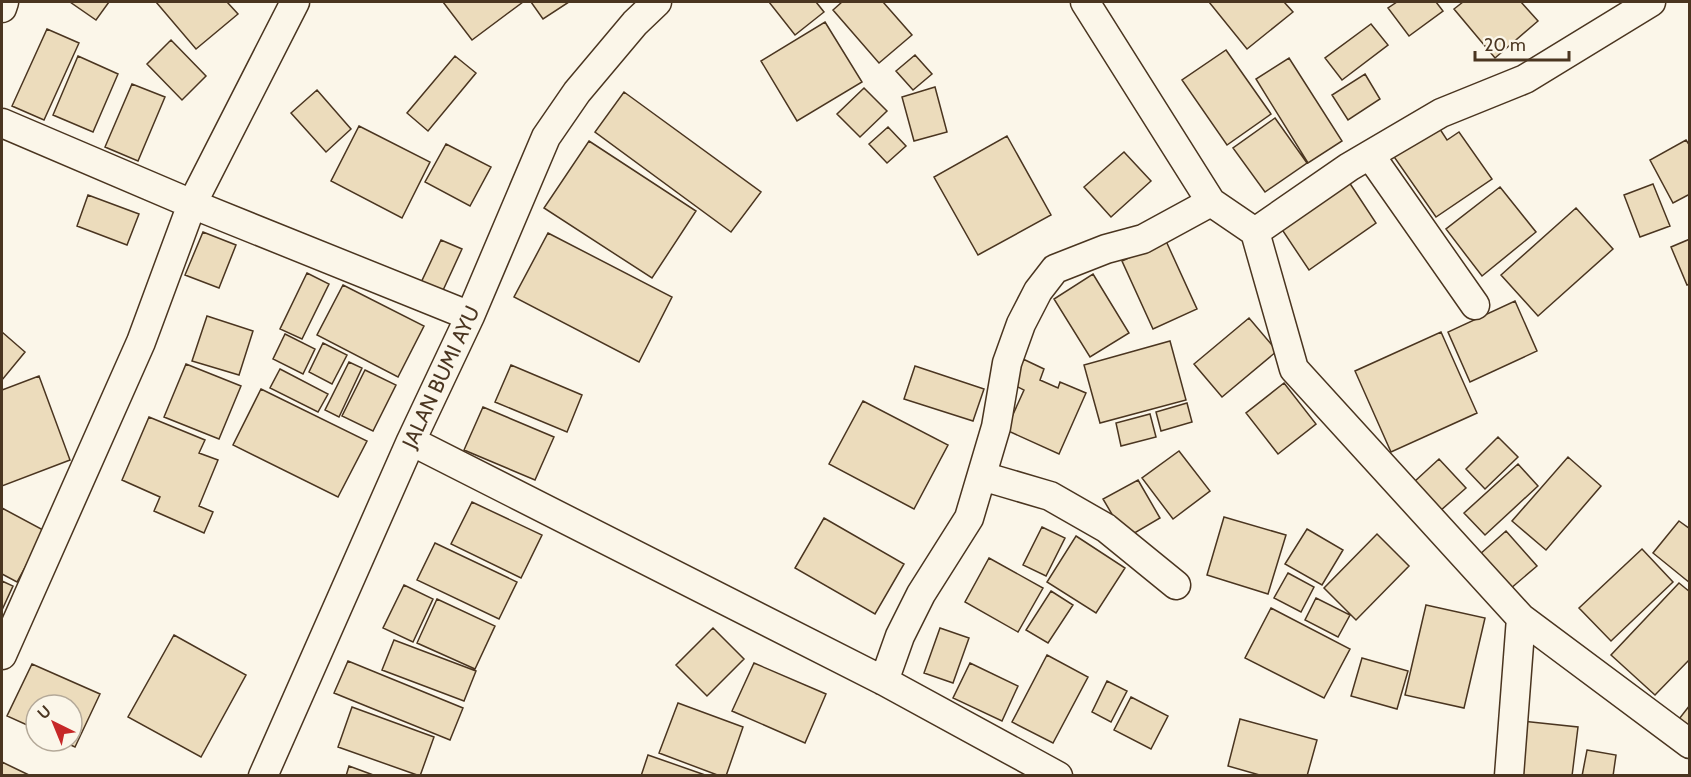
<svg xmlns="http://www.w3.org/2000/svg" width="1691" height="777" font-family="Cabin,sans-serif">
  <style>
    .building { fill: #ecdcbc; stroke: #4a3520; stroke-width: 1.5 }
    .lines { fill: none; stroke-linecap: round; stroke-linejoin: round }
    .street-casing { stroke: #4a3520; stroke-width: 31 }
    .street { stroke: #fbf6e9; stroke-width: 28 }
    .labels { text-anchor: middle; stroke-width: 4.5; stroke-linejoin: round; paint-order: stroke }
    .street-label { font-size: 21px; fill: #4a3520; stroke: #fbf6e9 }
  </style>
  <rect width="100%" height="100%" fill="#fbf6e9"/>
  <!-- building -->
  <path class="building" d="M 70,2 L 109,2 L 96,20 Z
    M 156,2 L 227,2 L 238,14 L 196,49 Z
    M 443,2 L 523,2 L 472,40 Z
    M 531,2 L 569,2 L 543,19 Z
    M 769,2 L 816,2 L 824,12 L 795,35 Z
    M 842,2 L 883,2 L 912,35 L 879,63 L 833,10 Z
    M 1209,2 L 1284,2 L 1293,12 L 1247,49 Z
    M 1397,2 L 1436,2 L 1443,11 L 1409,36 L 1388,8 Z
    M 1463,2 L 1521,2 L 1538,21 L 1495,58 L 1454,9 Z
    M 825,22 L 862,82 L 797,121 L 761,61 Z
    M 1371,24 L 1388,45 L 1342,80 L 1325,58 Z
    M 47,29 L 79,43 L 44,120 L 12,106 Z
    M 171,40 L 206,76 L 182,100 L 147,64 Z
    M 1226,50 L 1271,114 L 1227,145 L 1182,80 Z
    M 915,55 L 932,74 L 913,90 L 896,71 Z
    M 78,56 L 118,74 L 93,132 L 53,115 Z
    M 455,56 L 476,73 L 428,131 L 407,113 Z
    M 1289,58 L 1342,141 L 1308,163 L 1256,79 Z
    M 1365,74 L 1380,99 L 1348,120 L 1332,95 Z
    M 132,84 L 165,97 L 138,161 L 105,147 Z
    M 935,87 L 947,132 L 914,141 L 902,97 Z
    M 864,88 L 887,111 L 860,137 L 837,114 Z
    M 317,90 L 351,129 L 326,152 L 291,113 Z
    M 624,92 L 761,192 L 731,232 L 595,132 Z
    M 1275,118 L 1307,163 L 1265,192 L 1233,148 Z
    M 1434,120 L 1447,140 L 1459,132 L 1492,179 L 1436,217 L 1390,151 Z
    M 359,126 L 430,162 L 402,218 L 331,181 Z
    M 888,127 L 906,146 L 887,163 L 869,144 Z
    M 1007,136 L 1051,215 L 978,255 L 934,177 Z
    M 1686,140 L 1690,146 L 1690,194 L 1673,203 L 1650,160 Z
    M 589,141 L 696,211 L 652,278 L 544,208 Z
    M 446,144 L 491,167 L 470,206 L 425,182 Z
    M 1124,152 L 1151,181 L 1111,217 L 1084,187 Z
    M 1345,176 L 1376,223 L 1309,270 L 1277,222 Z
    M 1653,184 L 1670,226 L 1640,237 L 1624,195 Z
    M 1500,187 L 1536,232 L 1482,276 L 1446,229 Z
    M 88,195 L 139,214 L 127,245 L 77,226 Z
    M 1576,208 L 1613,249 L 1538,316 L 1501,275 Z
    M 203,232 L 236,245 L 219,288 L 185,275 Z
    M 548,233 L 672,297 L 639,362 L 514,297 Z
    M 1690,239 L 1690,284 L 1687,285 L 1671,247 Z
    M 441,240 L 462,249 L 439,299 L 418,289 Z
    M 1166,241 L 1197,309 L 1153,329 L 1122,261 Z
    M 307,273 L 329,284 L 302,339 L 280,329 Z
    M 1093,274 L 1129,333 L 1090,357 L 1054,299 Z
    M 343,285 L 424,326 L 398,377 L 317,335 Z
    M 1515,301 L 1537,351 L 1470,382 L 1448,332 Z
    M 207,316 L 253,331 L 239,375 L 192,361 Z
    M 1249,318 L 1277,351 L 1222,397 L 1194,364 Z
    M 2,332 L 25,352 L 2,380 Z
    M 1441,332 L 1477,413 L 1391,452 L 1355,371 Z
    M 285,334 L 315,349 L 303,374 L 273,359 Z
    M 1170,341 L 1186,400 L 1100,423 L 1084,365 Z
    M 323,343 L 347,355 L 332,384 L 309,372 Z
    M 1023,359 L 1044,369 L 1040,380 L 1058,388 L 1060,382 L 1086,393 L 1059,454 L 1006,430 L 1024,390 L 1012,384 Z
    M 349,362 L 362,368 L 339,417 L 325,410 Z
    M 186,364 L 241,386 L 219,439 L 164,417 Z
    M 511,365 L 582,395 L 567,432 L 495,402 Z
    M 915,366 L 984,389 L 973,421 L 904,399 Z
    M 280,369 L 328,394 L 318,412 L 270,388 Z
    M 365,370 L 396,385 L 373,431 L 342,416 Z
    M 39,376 L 70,460 L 2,486 L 2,390 Z
    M 1284,383 L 1316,424 L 1278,454 L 1246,413 Z
    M 261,389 L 367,441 L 338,497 L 233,445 Z
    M 863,401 L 948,445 L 914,509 L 829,464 Z
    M 1187,403 L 1192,422 L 1161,431 L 1156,412 Z
    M 483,407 L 554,437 L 535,480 L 464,450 Z
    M 1150,414 L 1156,437 L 1121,446 L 1116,423 Z
    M 149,417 L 205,440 L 199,453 L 218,460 L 199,506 L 213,512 L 204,533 L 154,511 L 160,497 L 122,480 Z
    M 1498,437 L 1518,457 L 1485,489 L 1466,469 Z
    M 1179,451 L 1210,491 L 1173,519 L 1142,478 Z
    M 1568,457 L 1601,486 L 1546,550 L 1512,521 Z
    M 1439,459 L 1466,488 L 1440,511 L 1414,482 Z
    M 1518,464 L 1538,486 L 1485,535 L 1464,513 Z
    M 1138,480 L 1160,518 L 1126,538 L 1103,499 Z
    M 472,502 L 542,535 L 521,578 L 451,544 Z
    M 2,508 L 45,531 L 17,582 L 2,574 Z
    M 1224,517 L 1286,535 L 1268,594 L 1207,575 Z
    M 824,518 L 904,564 L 875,614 L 795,568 Z
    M 1679,521 L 1690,529 L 1690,583 L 1653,553 Z
    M 1042,527 L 1065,538 L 1046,576 L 1023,565 Z
    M 1307,529 L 1343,550 L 1322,585 L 1285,564 Z
    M 1506,531 L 1537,566 L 1510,589 L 1479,555 Z
    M 1377,534 L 1409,566 L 1356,620 L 1324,588 Z
    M 1076,536 L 1125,568 L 1096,613 L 1047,582 Z
    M 435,543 L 517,582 L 499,619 L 417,580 Z
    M 1642,549 L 1673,582 L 1611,641 L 1579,608 Z
    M 989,558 L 1043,588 L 1018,632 L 965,602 Z
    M 1288,573 L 1314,587 L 1301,612 L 1274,598 Z
    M 2,581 L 13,586 L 2,610 Z
    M 1679,583 L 1690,592 L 1690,659 L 1655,695 L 1611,655 Z
    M 404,585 L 433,599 L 413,642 L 383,628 Z
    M 1051,591 L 1073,605 L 1048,643 L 1026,630 Z
    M 1316,598 L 1350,615 L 1338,637 L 1305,620 Z
    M 437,599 L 495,626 L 475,669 L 417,643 Z
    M 1426,605 L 1485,618 L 1464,708 L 1405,695 Z
    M 1271,608 L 1350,649 L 1324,698 L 1245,658 Z
    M 713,628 L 744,659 L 707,696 L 676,665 Z
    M 940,628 L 969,638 L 953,683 L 924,673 Z
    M 174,635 L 246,675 L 201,757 L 128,717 Z
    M 394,640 L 476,671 L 464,701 L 382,670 Z
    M 1047,655 L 1088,677 L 1053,743 L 1012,722 Z
    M 1362,658 L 1408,671 L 1397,709 L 1351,696 Z
    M 348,661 L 463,708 L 450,740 L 334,693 Z
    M 754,663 L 826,694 L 805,743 L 732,711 Z
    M 970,663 L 1018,686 L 1002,721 L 953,698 Z
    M 32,664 L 100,694 L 75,747 L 62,741 L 72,741 L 72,705 L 36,705 L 36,729 L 7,716 Z
    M 1107,681 L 1127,691 L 1111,722 L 1092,712 Z
    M 1131,697 L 1168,716 L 1151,749 L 1114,730 Z
    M 678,703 L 743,727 L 726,776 L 720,776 L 659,753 Z
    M 1690,705 L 1690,727 L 1679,719 Z
    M 352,707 L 434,737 L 420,776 L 338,747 Z
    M 1240,719 L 1317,740 L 1307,776 L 1263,776 L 1228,766 Z
    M 1522,721 L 1578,727 L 1572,776 L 1516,776 Z
    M 1587,750 L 1616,755 L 1613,776 L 1582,776 Z
    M 648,755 L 708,776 L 641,776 Z
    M 2,762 L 31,776 L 2,776 Z
    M 349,766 L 376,776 L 346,776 Z"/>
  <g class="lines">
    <!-- street casing -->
    <g class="street-casing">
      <path id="street" d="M 1085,2 L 1211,202 L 1255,232 L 1294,369 L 1521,618 L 1690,744
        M 2,8 L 4,2
        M 2,123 L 192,204 L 470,316
        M 1370,155 L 1475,305
        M 1255,232 L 1349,167 L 1441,113 L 1525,79 L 1651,2
        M 411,441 L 884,681 L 1058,776
        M 982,476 L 1050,496 L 1106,528 L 1176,585
        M 2,655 L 141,342 L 192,204 L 295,2
        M 884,681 L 900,636 L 921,594 L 969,518 L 996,427 L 1007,363 L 1021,324 L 1038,291 L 1055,269 L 1106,249 L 1143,239 L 1211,202
        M 263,776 L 411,441 L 470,316 L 546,137 L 577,92 L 635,23 L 657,2
        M 1509,776 L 1521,618"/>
    </g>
    <!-- street -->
    <use href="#street" class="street"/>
  </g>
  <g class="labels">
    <!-- street labels -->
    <g class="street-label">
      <text transform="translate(441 377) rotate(-65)" y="7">JALAN BUMI AYU</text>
    </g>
  </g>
  <!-- border -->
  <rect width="1691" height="777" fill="none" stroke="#4a3520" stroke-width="6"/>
  <!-- north arrow -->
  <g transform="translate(54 723) rotate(317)"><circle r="28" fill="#fbf6e9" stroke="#b4a999" stroke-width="1.5"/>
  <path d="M0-4.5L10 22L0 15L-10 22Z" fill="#c62828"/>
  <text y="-9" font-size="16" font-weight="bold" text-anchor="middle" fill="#4a3520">U</text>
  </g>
  <!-- scale -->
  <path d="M1475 51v9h94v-9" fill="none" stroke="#4a3520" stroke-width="3"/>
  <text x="1484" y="51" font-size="18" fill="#4a3520" stroke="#fbf6e9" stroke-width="4.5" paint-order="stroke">20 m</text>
</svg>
